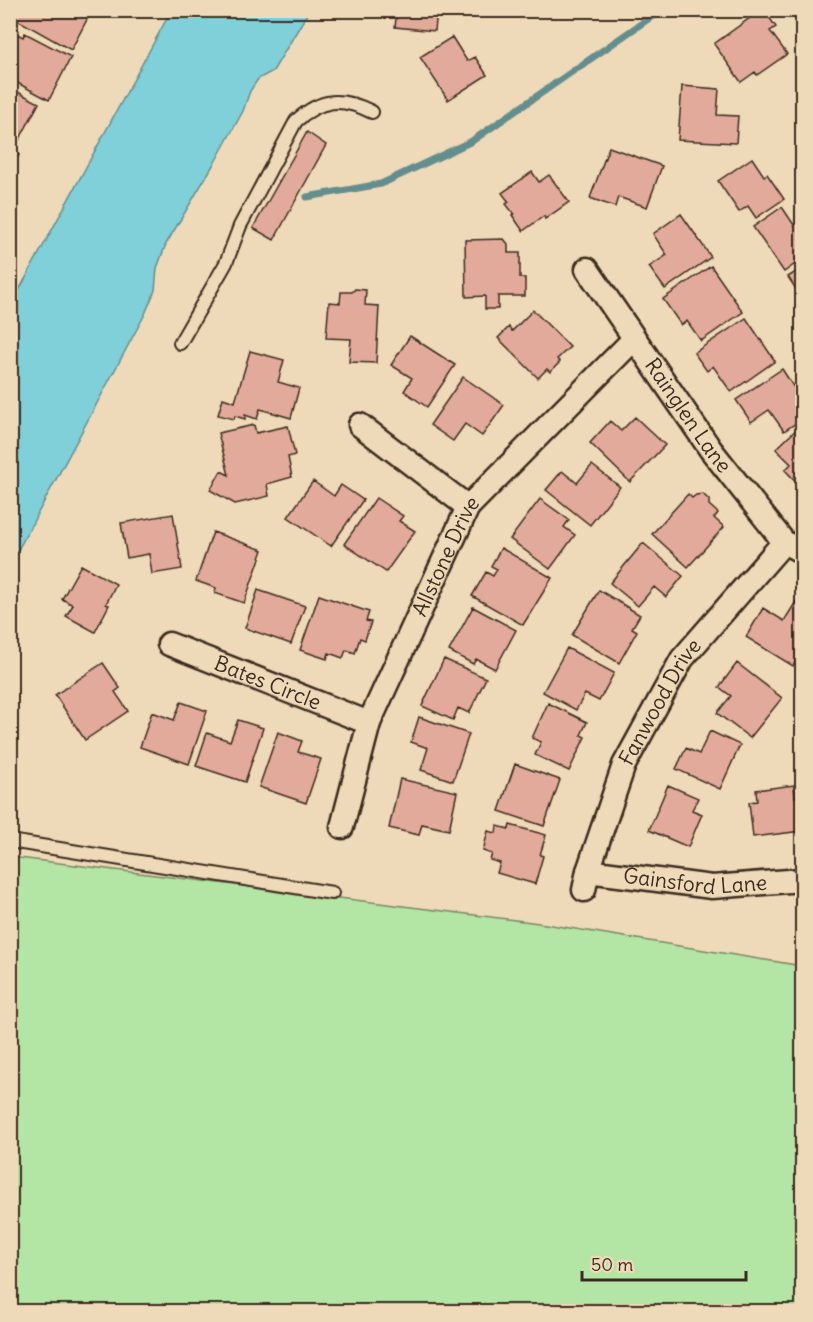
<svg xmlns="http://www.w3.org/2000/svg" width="813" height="1322" font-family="Delius,sans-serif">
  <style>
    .green { fill: #b3e5a5; stroke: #778862; stroke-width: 1.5 }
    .water { fill: #7fd0d9; stroke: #648e8e; stroke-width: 1.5 }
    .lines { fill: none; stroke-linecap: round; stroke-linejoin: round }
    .stream { stroke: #648e8e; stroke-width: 7 }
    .building { fill: #e2aa9b; stroke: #3b2a1e; stroke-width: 1.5 }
    .lane-casing { stroke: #3b2a1e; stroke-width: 16 }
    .street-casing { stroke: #3b2a1e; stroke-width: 27 }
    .lane { stroke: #eedab8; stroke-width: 12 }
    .street { stroke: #eedab8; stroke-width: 22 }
    .labels { text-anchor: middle; stroke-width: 4.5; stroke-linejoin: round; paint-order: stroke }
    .street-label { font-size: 21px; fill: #3b2a1e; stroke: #eedab8 }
  </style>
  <rect width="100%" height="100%" fill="#eedab8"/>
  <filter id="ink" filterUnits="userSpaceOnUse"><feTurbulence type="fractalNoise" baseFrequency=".0167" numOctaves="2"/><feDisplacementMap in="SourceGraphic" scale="12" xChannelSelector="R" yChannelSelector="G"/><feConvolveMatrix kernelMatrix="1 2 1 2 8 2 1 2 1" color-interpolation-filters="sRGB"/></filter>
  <g filter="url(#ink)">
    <!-- green -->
    <path class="green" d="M 11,857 L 539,923 L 802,966 L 802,1311 L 11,1312 Z"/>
    <!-- water -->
    <path class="water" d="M 171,11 L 309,11 L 273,71 L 258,79 L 250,91 L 243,111 L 215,162 L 166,244 L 157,268 L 155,290 L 145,314 L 11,563 L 11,305 Z"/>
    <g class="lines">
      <!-- stream -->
      <path class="stream" d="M 307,197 L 381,184 L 472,141 L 661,10"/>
    </g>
    <!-- building -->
    <path class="building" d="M 16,10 L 92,10 L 71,50 L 14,18 Z
      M 397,10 L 437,10 L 435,31 L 395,27 Z
      M 761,10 L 764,10 L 776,27 L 770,31 L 787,54 L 757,75 L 755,72 L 741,82 L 714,44 Z
      M 10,30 L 23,37 L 25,33 L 71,57 L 49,100 L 10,79 Z
      M 452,37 L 467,61 L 475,57 L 487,75 L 448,100 L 420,57 Z
      M 682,86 L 719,89 L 717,115 L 738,116 L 736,143 L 678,140 Z
      M 10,88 L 39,103 L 17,144 L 10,141 Z
      M 307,132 L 326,145 L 274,240 L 253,228 Z
      M 609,147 L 662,166 L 647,207 L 618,197 L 615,207 L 590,198 Z
      M 10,150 L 19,155 L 10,170 Z
      M 752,158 L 764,176 L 767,174 L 784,199 L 756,218 L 748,206 L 739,212 L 718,181 Z
      M 532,172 L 539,182 L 549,175 L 569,202 L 545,219 L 544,216 L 523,231 L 512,215 L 514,214 L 506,204 L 509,202 L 502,193 Z
      M 782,207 L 794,225 L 802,220 L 802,259 L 784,272 L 753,227 Z
      M 681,214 L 711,257 L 665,289 L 649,267 L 667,255 L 653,234 Z
      M 504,239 L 508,244 L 508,253 L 520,253 L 520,278 L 525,278 L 525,296 L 498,296 L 498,309 L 485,309 L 485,296 L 466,297 L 465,240 Z
      M 711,266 L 743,312 L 701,341 L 687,321 L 681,325 L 663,299 Z
      M 802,268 L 802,298 L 788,277 Z
      M 355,289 L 366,290 L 365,305 L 379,306 L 376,363 L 349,362 L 351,339 L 326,338 L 329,302 L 340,303 L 341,292 L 352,292 Z
      M 533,310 L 570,347 L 557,359 L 560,362 L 550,372 L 547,369 L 538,378 L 498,338 L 509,327 L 512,331 Z
      M 746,318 L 775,361 L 731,392 L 713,366 L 707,371 L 694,353 Z
      M 410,336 L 455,365 L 427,407 L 404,391 L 412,378 L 391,365 Z
      M 250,351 L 284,360 L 278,382 L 299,388 L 291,418 L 260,409 L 257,419 L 245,415 L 245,419 L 235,416 L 234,419 L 218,415 L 223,398 L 235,402 Z
      M 782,369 L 802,400 L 802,419 L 784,431 L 769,410 L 751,422 L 736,400 Z
      M 463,377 L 504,405 L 482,436 L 465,424 L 453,441 L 430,425 Z
      M 635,417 L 665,445 L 630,482 L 590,443 L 610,421 L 621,431 Z
      M 802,424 L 802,488 L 785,470 L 791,464 L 776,449 Z
      M 254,425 L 256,433 L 288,426 L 295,455 L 288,457 L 292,477 L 267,484 L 269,496 L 235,504 L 210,490 L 221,471 L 229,475 L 218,433 Z
      M 592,465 L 620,487 L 590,525 L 546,490 L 562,471 L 577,483 Z
      M 313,481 L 334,496 L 341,485 L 363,500 L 331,546 L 288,517 Z
      M 688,494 L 692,498 L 696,495 L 703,494 L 709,500 L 709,505 L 718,513 L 714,518 L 724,527 L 688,567 L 652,534 Z
      M 376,498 L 403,516 L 399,521 L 415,531 L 386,572 L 344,544 Z
      M 540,499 L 569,520 L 564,527 L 575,535 L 550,569 L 510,539 Z
      M 173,514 L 182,569 L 152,574 L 149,554 L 127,558 L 121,523 Z
      M 213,532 L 263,550 L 244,603 L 215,593 L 216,588 L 196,581 Z
      M 643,543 L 683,576 L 666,597 L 654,587 L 638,606 L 610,583 Z
      M 501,548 L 552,578 L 523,625 L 472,596 L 486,572 L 493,576 L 497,569 L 491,566 Z
      M 81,565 L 116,584 L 106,604 L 109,605 L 95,632 L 66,616 L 73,605 L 62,599 Z
      M 258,590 L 305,606 L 291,644 L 245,628 Z
      M 599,590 L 640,615 L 632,628 L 637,631 L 619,663 L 572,635 Z
      M 319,595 L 369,612 L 366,621 L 371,622 L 365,640 L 360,638 L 355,653 L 346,650 L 343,658 L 329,653 L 327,659 L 300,650 Z
      M 797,600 L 802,603 L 802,650 L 793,666 L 746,637 L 763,608 L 784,621 Z
      M 473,607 L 516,630 L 495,669 L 476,659 L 473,664 L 449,651 Z
      M 567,648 L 614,673 L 599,701 L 585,694 L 576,710 L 543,692 Z
      M 444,659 L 486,678 L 469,713 L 458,708 L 453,720 L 422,706 Z
      M 103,663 L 120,688 L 115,692 L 128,711 L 85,740 L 55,695 Z
      M 737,663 L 782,698 L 750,738 L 717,713 L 731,696 L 719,687 Z
      M 181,702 L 207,711 L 189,764 L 140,747 L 152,712 L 174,720 Z
      M 548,703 L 587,722 L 581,735 L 585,737 L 569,771 L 535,755 L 541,742 L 532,738 Z
      M 419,717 L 469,734 L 453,781 L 421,770 L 428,748 L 411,742 Z
      M 238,720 L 263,728 L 245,782 L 196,766 L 207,733 L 230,741 Z
      M 710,731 L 740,745 L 720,789 L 676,769 L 686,748 L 699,754 Z
      M 278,732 L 302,741 L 298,752 L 321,759 L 306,803 L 259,787 Z
      M 515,764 L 560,780 L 544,826 L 499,811 Z
      M 400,779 L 457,792 L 449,830 L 422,824 L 419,835 L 389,828 Z
      M 668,785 L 698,798 L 692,810 L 702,814 L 688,847 L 649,830 Z
      M 794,785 L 795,797 L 802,796 L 802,831 L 753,837 L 749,802 L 757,801 L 756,790 Z
      M 510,825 L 546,835 L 540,855 L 543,856 L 535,884 L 497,873 L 500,863 L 490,860 L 492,854 L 483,851 L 488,831 L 496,833 L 497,826 L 509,829 Z"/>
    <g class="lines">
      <!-- lane casing -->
      <g class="lane-casing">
        <path id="lane" d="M 180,343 L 226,263 L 240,226 L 296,121 C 321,98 342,97 372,112
          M 10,841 L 332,893"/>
      </g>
      <!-- street casing -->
      <g class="street-casing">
        <g id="street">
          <path id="s1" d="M 587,269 L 711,450 L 784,542 L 802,552"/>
          <path d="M 360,425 L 468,507"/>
          <path id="s2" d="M 169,644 L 369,723"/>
          <path id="s3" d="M 342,827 L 369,723 L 468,507 L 634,339"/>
          <path id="s4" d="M 588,871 L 712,887 L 802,880"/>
          <path id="s5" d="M 584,890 L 588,871 L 624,765 L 682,659 L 784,542"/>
        </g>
      </g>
      <!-- lane -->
      <use href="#lane" class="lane"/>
      <!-- street -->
      <use href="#street" class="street"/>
    </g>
  </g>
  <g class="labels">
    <!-- street labels -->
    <g class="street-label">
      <text dy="7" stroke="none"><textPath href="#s1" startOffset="178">Rainglen Lane</textPath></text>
      <text dy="7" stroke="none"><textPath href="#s3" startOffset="291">Allstone Drive</textPath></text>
      <text dy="7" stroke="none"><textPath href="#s2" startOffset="106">Bates Circle</textPath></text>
      <text dy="7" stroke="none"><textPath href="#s5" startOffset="204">Fanwood Drive</textPath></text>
      <text dy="7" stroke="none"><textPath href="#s4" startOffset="108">Gainsford Lane</textPath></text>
    </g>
  </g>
  <!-- margin -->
  <rect width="813" height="1322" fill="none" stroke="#eedab8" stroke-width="36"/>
  <rect x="18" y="18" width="777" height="1286" fill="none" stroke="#3b2a1e" stroke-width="2" filter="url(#ink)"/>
  <!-- scale -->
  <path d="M582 1271v9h164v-9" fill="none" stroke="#3b2a1e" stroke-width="3"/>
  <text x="591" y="1271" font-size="18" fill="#3b2a1e" stroke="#eedab8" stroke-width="4.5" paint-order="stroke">50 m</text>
</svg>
